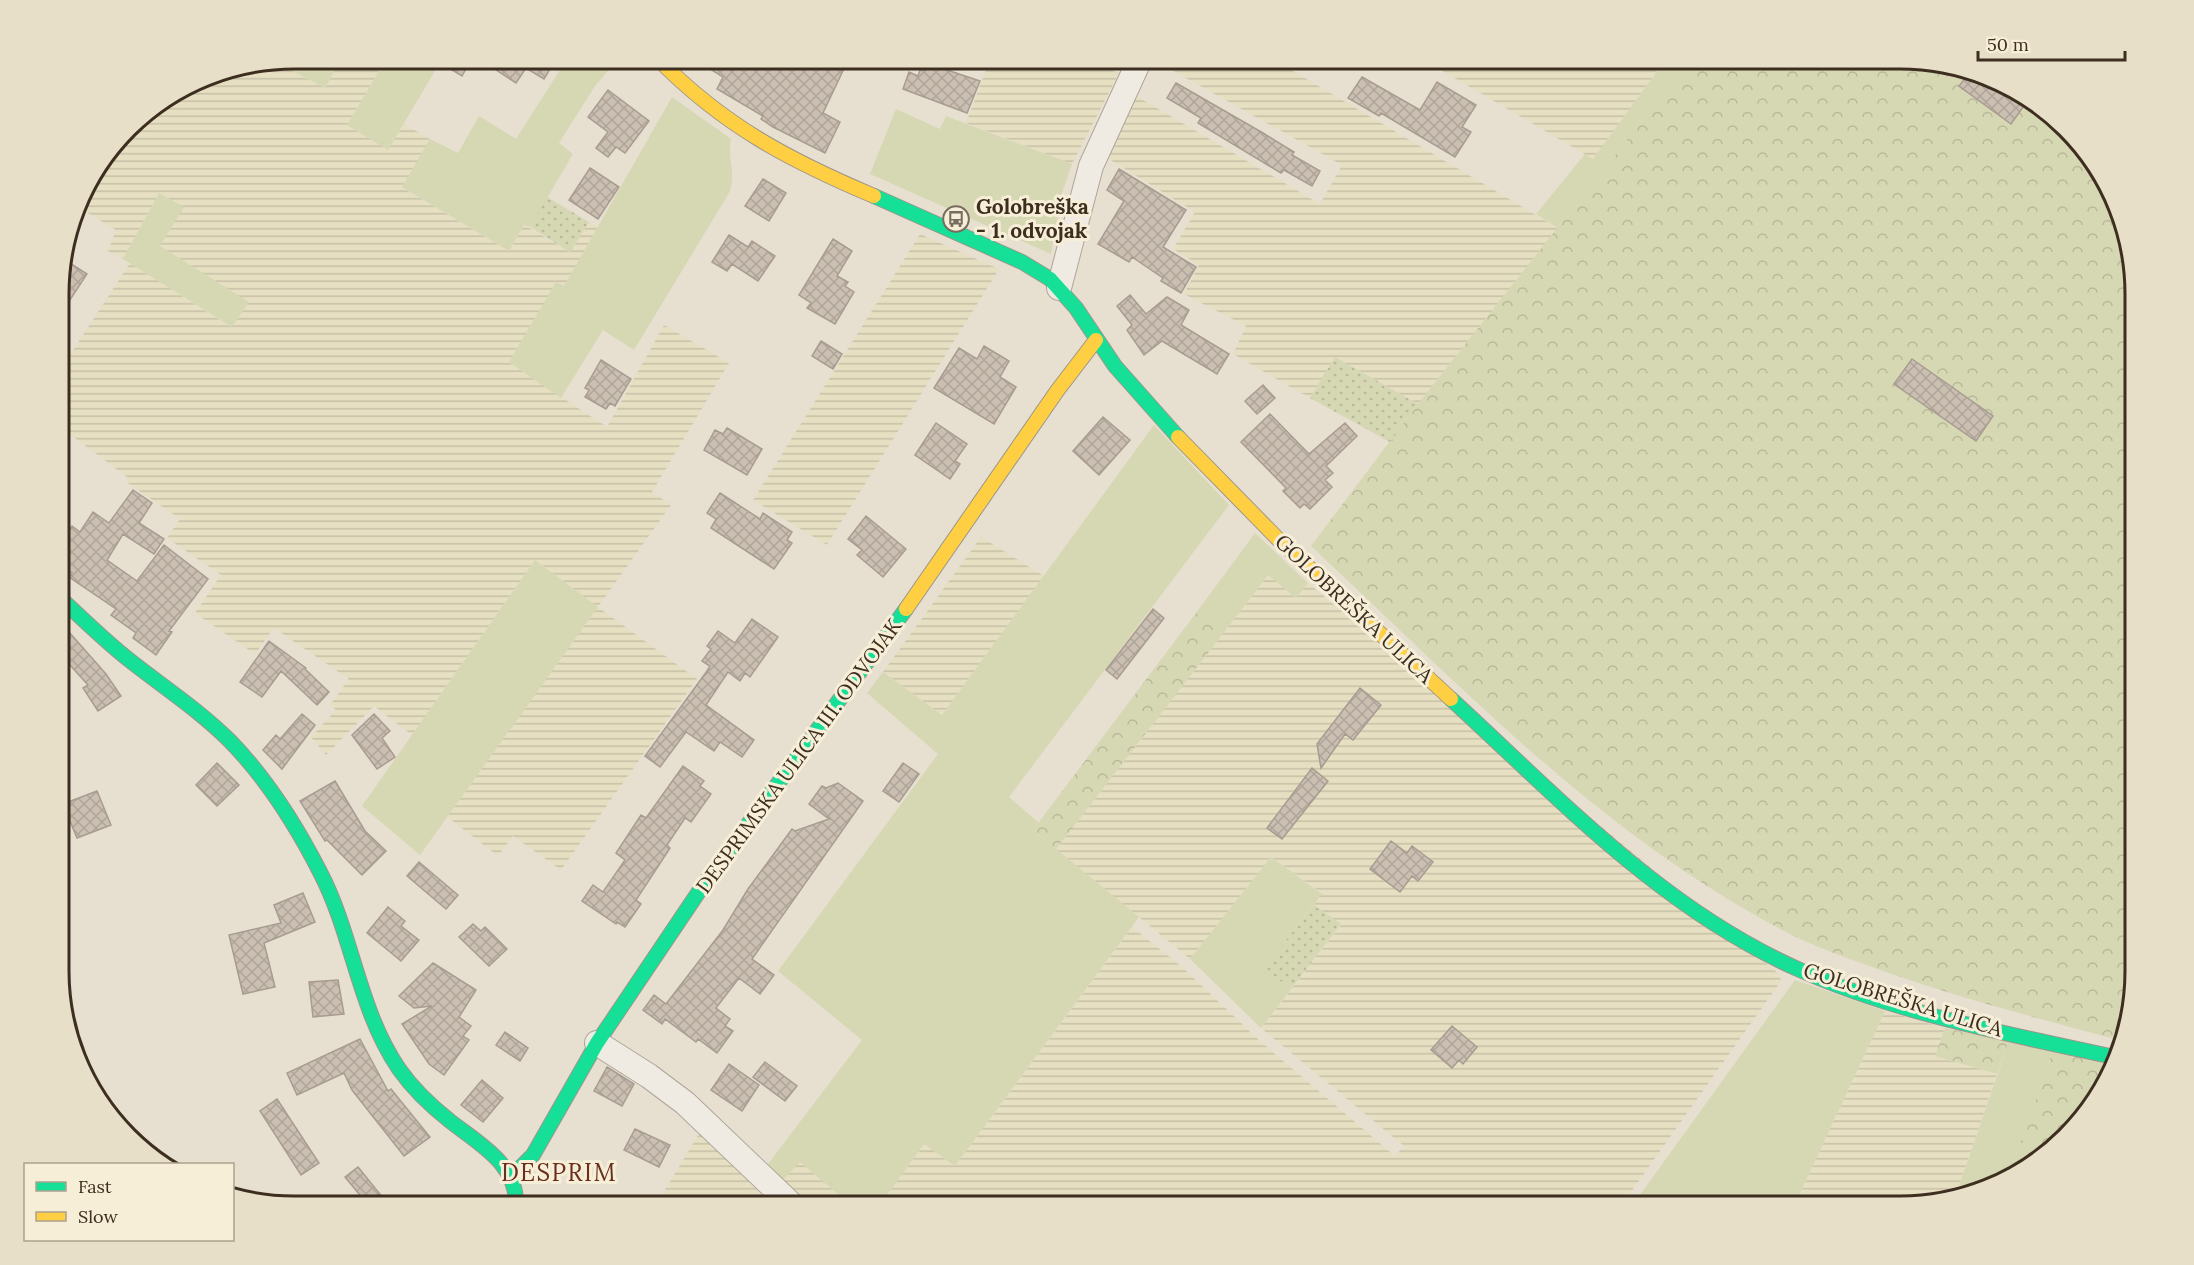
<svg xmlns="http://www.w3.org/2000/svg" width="2194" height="1265" font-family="Lora,serif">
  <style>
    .farmland { fill: url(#farmland-rules) }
    .grass { fill: #d6d7b3 }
    .forest { fill: url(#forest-crowns) }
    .garden { fill: url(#garden-dots) }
    .building { fill: url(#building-cross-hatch); stroke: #a89c90; stroke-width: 1.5 }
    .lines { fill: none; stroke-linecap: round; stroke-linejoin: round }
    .street-casing { stroke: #ada599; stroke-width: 26 }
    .fast-casing { stroke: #9c958a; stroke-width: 16 }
    .slow-casing { stroke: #9c958a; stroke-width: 16 }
    .street { stroke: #efebe3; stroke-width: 24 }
    .fast { stroke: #16e098; stroke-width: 14 }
    .slow { stroke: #ffcf43; stroke-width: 14 }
    .labels { text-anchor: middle; stroke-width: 6; stroke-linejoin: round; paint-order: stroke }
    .poi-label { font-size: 21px; font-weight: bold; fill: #3d2e20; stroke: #f7eed8; text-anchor: start }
    .street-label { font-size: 21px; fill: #3d2e20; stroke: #f7eed8 }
    .quarter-label { font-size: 24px; letter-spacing: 1.5px; fill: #6b2e1e; stroke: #f7eed8 }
    .rim { fill: none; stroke: #3d2e20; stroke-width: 3 }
  </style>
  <defs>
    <pattern id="farmland-rules" width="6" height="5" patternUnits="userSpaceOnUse" patternTransform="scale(1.5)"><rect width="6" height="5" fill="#e6dfc2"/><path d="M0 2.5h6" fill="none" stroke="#c6c0a6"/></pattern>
    <pattern id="forest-crowns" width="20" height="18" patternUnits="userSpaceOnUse" patternTransform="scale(1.5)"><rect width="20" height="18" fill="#d6d7b3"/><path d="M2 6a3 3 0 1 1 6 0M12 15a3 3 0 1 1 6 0" fill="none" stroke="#b9b99a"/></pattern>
    <pattern id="garden-dots" width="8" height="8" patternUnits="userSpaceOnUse" patternTransform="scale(1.5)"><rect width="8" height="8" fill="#d6d7b3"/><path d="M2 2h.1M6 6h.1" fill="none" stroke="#b9b99a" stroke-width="1.8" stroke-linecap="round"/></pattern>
    <pattern id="building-cross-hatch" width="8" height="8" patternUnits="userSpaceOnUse" patternTransform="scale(1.5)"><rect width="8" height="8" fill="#cbbfb2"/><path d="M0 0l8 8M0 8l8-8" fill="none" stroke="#afa499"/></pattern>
  </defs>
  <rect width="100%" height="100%" fill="#e7e0d1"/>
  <!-- farmland -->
  <path class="farmland" d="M 341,59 L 386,59 L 347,125 L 388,149 L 404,124 L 430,139 L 403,188 L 509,251 L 524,225 L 570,252 L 589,222 L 598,227 L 564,286 L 556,282 L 510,363 L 607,427 L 664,325 L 729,363 L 652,492 L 671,505 L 598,607 L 697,679 L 561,870 L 513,836 L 498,856 L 446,816 L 598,607 L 535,560 L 412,735 L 374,706 L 326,755 L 311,737 L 336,710 L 330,705 L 349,679 L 274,628 L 255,654 L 195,613 L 221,575 L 167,538 L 180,519 L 125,481 L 127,477 L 67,432 L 60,441 L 60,370 L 130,263 L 231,327 L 160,246 L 159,193 L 123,259 L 108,251 L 116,230 L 78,207 L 83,190 L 139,117 L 204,76 L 276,62 L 325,88 Z
    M 990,59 L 1082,59 L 1119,73 L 1072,164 L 966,123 Z
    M 1152,59 L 1273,59 L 1558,228 L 1418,404 L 1335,357 L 1310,398 L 1233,354 L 1246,326 L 1184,294 L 1199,265 L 1173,249 L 1195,212 L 1104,156 L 1133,94 L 1320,204 L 1342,165 Z
    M 1422,59 L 1666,59 L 1593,159 Z
    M 920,234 L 999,269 L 827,545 L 753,500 Z
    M 981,537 L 1044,576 L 942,715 L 883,672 Z
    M 1268,575 L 1308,583 L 1779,974 L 1781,981 L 1621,1206 L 879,1206 L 924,1144 L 955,1166 L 1132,927 L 1181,966 L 1261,1042 L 1395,1156 L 1404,1146 L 1261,1028 L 1341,925 L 1314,905 L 1322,893 L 1271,857 L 1190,959 L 1056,849 Z
    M 1885,1011 L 1945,1028 L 1935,1056 L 1997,1074 L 1955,1198 L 1915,1206 L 1794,1206 Z
    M 702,1129 L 780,1206 L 655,1206 Z
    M 800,1161 L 852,1206 L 801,1206 L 778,1185 Z"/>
  <!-- grass -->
  <path class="grass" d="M 294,59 L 341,59 L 325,88 L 276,62 Z
    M 386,59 L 442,59 L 388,150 L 347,125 Z
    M 567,59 L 618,59 L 595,86 L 559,143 L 573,154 L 530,227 L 524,225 L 509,251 L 402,187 L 430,139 L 458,153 L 479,116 L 516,139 Z
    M 1666,59 L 1691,59 L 1558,228 L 1536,214 L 1585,154 L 1593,159 Z
    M 672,97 L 731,139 C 727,159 737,173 729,193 L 634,350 L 603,330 L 561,398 L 509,362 L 556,282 L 564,286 Z
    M 896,109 L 940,129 L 946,116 L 1072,164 L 1062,193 L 1051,254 L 870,174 Z
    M 159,193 L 184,207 L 160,246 L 249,302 L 232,327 L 123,259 Z
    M 1154,425 L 1229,505 L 1009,797 L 1039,823 L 1033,830 L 1139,917 L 955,1166 L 924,1144 L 879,1206 L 852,1206 L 800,1162 L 778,1185 L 762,1172 L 862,1040 L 778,971 L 938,754 L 867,693 L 883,672 L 942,715 Z
    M 1255,533 L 1308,583 L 1296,598 L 1268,575 L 1222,635 L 1196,613 Z
    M 535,560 L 598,607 L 420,855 L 362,806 Z
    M 1271,857 L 1322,894 L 1265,968 L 1291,989 L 1261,1028 L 1190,959 Z
    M 1795,980 L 1885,1011 L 1794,1206 L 1632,1206 Z
    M 2009,1041 L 2053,1051 L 2008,1178 L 1975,1194 L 1955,1198 Z"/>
  <!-- forest -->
  <path class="forest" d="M 1691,59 L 1900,59 L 1960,66 L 2017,90 L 2096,164 L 2123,219 L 2135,279 L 2135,986 L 2119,1040 C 2040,1019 1963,999 1886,972 C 1856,961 1825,951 1796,937 C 1608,842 1463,688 1311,546 L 1418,404 Z
    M 1196,613 L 1222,635 L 1056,849 L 1033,830 Z
    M 1945,1028 L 2009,1041 L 1997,1074 L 1935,1056 Z
    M 2053,1051 L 2110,1064 L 2103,1089 L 2030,1167 L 2008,1178 Z"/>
  <!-- garden -->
  <path class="garden" d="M 547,197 L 589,222 L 570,252 L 530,227 Z
    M 1335,357 L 1418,404 L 1390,442 L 1310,398 Z
    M 1314,905 L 1341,924 L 1291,989 L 1264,968 Z"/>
  <!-- building -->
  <path class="building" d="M 432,58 L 472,58 L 462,76 Z
    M 478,58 L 544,58 L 553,64 L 544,79 L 526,68 L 516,83 Z
    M 693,58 L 849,58 L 823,113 L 840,122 L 825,153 L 773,127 L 761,119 L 763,116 L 719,90 L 717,89 L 723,77 Z
    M 923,62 L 980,81 L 967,113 L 903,89 L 909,72 L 918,76 Z
    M 1971,71 L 2017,90 L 2028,100 L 2011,124 L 1959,86 Z
    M 1362,77 L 1420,110 L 1437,82 L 1476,105 L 1462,127 L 1471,132 L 1455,157 L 1381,113 L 1379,116 L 1348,98 Z
    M 1176,83 L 1263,133 L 1294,152 L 1292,155 L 1320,171 L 1312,186 L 1284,170 L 1281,173 L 1198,123 L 1201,118 L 1167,98 Z
    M 608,90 L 649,121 L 625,153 L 616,147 L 608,157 L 596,148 L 608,132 L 588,117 Z
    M 590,168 L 619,187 L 598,219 L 569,200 Z
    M 1119,169 L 1186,210 L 1163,247 L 1196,267 L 1181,293 L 1161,281 L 1163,278 L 1132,257 L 1129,262 L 1098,244 L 1124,201 L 1107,190 Z
    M 763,179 L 786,193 L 769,221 L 745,206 Z
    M 729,235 L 748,247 L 752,241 L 775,256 L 758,281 L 732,264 L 727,271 L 712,262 Z
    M 833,239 L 852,251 L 837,276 L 848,282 L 845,286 L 854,292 L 835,324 L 807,308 L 811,303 L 799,295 Z
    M 62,258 L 87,274 L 60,315 L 60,264 Z
    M 1130,295 L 1146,314 L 1167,297 L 1189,310 L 1181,325 L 1229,354 L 1217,374 L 1162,341 L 1144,355 L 1127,330 L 1132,325 L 1117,306 Z
    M 821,341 L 842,354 L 833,369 L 812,356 Z
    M 984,346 L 1009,361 L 1000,377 L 1016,387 L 994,424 L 934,388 L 959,348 L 977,359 Z
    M 1912,359 L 1993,416 L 1976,441 L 1894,384 Z
    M 601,360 L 631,379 L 615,406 L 610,403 L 606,409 L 585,397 L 589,390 L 585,388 Z
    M 1263,385 L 1275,398 L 1257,414 L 1245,401 Z
    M 1270,414 L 1309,454 L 1345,423 L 1357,436 L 1326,466 L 1333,473 L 1325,480 L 1332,487 L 1310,509 L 1304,504 L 1300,508 L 1283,491 L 1286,488 L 1241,442 Z
    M 1103,417 L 1130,440 L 1099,475 L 1073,451 Z
    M 936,423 L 967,444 L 955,461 L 960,464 L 950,479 L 915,455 Z
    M 727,428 L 762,449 L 747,475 L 704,450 L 715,430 L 723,434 Z
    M 133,490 L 152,503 L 139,523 L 164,539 L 154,554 L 123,534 L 107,560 L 137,581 L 164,545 L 208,579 L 169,631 L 172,632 L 156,655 L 133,638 L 136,633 L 111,615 L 116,609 L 69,577 L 72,573 L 60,565 L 60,527 L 68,532 L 72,526 L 80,532 L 93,512 L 109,523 Z
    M 720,493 L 760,519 L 763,513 L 792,532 L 787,540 L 792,543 L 774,569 L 711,528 L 716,519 L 707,513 Z
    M 866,516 L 906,549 L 883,577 L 857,555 L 862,550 L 848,539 Z
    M 1153,609 L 1164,618 L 1117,679 L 1106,670 Z
    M 752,619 L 778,637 L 750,677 L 745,673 L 740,681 L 728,672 L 706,705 L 754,740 L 742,757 L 720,742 L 714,751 L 686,732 L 660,767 L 645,756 L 707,671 L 710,666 L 702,661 L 711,649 L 707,646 L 718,631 L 735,643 Z
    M 69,632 L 106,674 L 121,696 L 98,711 L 83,688 L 88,685 L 60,654 L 60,639 Z
    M 269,641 L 306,668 L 305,669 L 329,692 L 317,705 L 281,671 L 262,697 L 240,682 Z
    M 1360,688 L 1381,705 L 1353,740 L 1345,734 L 1321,768 L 1317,744 Z
    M 302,714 L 315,725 L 282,769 L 263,750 L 276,735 L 280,739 Z
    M 374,714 L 390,731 L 382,738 L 395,757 L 377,769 L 352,735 Z
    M 217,763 L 239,785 L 217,806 L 196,785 Z
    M 903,763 L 919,774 L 899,802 L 883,791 Z
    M 683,766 L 704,781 L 700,786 L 711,794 L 691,822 L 685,818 L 667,845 L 670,848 L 636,900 L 641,904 L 625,927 L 617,922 L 616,924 L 582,901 L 593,885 L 603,892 L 625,860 L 616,853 L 641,815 L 646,818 Z
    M 1312,768 L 1328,781 L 1282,839 L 1267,828 Z
    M 335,781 L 365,831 L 386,851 L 362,875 L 327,840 L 325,841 L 300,801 Z
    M 838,783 L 863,801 L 752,959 L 774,975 L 760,994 L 739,978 L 716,1008 L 730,1019 L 725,1026 L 733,1031 L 717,1053 L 698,1039 L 696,1042 L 665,1019 L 662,1024 L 643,1010 L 654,995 L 666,1004 L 723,930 L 748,889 L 792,829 L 795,831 L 829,819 L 809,804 L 822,786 L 826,788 Z
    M 97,791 L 111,825 L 77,838 L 63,804 Z
    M 1391,841 L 1407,853 L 1412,846 L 1433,862 L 1418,881 L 1412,876 L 1400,892 L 1370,869 Z
    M 419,862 L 458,895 L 446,909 L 407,876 Z
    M 303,893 L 315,922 L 264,943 L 275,987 L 243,994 L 229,935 L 281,923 L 274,905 Z
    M 388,907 L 405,921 L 401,926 L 419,940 L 401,961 L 367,933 Z
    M 473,924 L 481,931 L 485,927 L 507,949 L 489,966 L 459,937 Z
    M 433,963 L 476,990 L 459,1017 L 471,1026 L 463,1036 L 469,1040 L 444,1075 L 429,1064 L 402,1024 L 432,1006 L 414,1008 L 399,996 Z
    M 338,980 L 344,1014 L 313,1017 L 309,982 Z
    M 1452,1026 L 1477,1047 L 1463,1064 L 1459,1060 L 1452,1068 L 1431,1050 Z
    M 505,1032 L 528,1048 L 520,1061 L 496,1045 Z
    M 360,1039 L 388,1091 L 391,1089 L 430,1137 L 404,1156 L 352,1090 L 344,1073 L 297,1095 L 287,1073 Z
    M 765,1062 L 797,1086 L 785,1101 L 753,1077 Z
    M 729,1064 L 759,1085 L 742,1111 L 711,1090 Z
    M 607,1067 L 634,1084 L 622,1106 L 594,1091 Z
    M 482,1080 L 503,1098 L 483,1122 L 461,1105 Z
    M 277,1099 L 319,1163 L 301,1175 L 260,1111 Z
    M 635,1129 L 670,1145 L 659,1167 L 624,1150 Z
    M 358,1167 L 384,1199 L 374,1206 L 369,1206 L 345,1177 Z"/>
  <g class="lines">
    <!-- street casing -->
    <g class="street-casing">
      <path id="street" d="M 1059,288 L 1091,166 L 1140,59
        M 597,1043 L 649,1076 L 685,1103 L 793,1206"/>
    </g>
    <!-- fast casing -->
    <g class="fast-casing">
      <path id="fast" d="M 874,196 L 1022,262 L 1050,279 L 1076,308 L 1115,366 L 1178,437
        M 60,598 C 82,618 104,640 128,659 C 162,686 199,710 230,741 C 267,779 296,825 320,872 C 353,935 358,1009 399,1069 C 413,1089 431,1106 450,1121 C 479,1144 518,1164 516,1206
        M 1451,699 C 1559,798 1663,910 1800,970 C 1899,1014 2009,1034 2114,1057
        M 512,1176 L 533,1155 L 597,1043 L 702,887 L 906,609"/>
    </g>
    <!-- slow casing -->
    <g class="slow-casing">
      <path id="slow" d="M 658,59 C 724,126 789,160 874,196
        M 1178,437 L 1277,538 L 1451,699
        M 906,609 L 1057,391 L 1096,340"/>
    </g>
    <!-- street -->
    <use href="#street" class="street"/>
    <!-- fast -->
    <use href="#fast" class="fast"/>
    <!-- slow -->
    <use href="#slow" class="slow"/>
  </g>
  <!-- icons -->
  <defs>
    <g id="bus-ring" transform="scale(1.35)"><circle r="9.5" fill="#f7eed8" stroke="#786c5e" stroke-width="1.5"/><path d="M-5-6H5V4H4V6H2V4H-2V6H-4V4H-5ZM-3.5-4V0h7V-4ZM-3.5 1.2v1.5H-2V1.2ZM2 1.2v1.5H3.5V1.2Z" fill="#786c5e"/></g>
  </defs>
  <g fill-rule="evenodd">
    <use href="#bus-ring" x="956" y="219"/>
  </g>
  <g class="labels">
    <!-- poi labels -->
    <g class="poi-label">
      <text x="976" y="214">Golobreška<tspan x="976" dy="24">- 1. odvojak</tspan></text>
    </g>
    <!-- street labels -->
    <g class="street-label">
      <text transform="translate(1354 609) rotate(43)" y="7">GOLOBREŠKA ULICA</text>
      <text transform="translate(799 756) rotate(-54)" y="7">DESPRIMSKA ULICA III. ODVOJAK</text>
      <text transform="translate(1903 1000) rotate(17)" y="7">GOLOBREŠKA ULICA</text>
    </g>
    <!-- quarter labels -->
    <g class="quarter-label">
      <text x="559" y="1181">DESPRIM</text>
    </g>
  </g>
  <!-- crop -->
  <path d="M0 0H2194V1265H0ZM294 69H1900A225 225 0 0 1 2125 294V971A225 225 0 0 1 1900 1196H294A225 225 0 0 1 69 971V294A225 225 0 0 1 294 69Z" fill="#e8dfc9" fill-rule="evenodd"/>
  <path class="rim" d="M294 69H1900A225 225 0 0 1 2125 294V971A225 225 0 0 1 1900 1196H294A225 225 0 0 1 69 971V294A225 225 0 0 1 294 69Z"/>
  <!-- legend -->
  <rect x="24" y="1163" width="210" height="78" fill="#f7eed8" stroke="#ada18e" stroke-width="1.5"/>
  <rect x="36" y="1182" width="30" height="9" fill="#16e098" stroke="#ada18e" stroke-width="1.5"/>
  <text x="78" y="1193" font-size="18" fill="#3d2e20">Fast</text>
  <rect x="36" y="1212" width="30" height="9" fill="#ffcf43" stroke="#ada18e" stroke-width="1.5"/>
  <text x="78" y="1223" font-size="18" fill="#3d2e20">Slow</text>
  <!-- scale -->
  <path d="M1978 51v9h147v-9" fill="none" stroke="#3d2e20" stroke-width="3"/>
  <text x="1987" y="51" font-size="18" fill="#3d2e20" stroke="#f7eed8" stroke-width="4.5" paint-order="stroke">50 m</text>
</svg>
